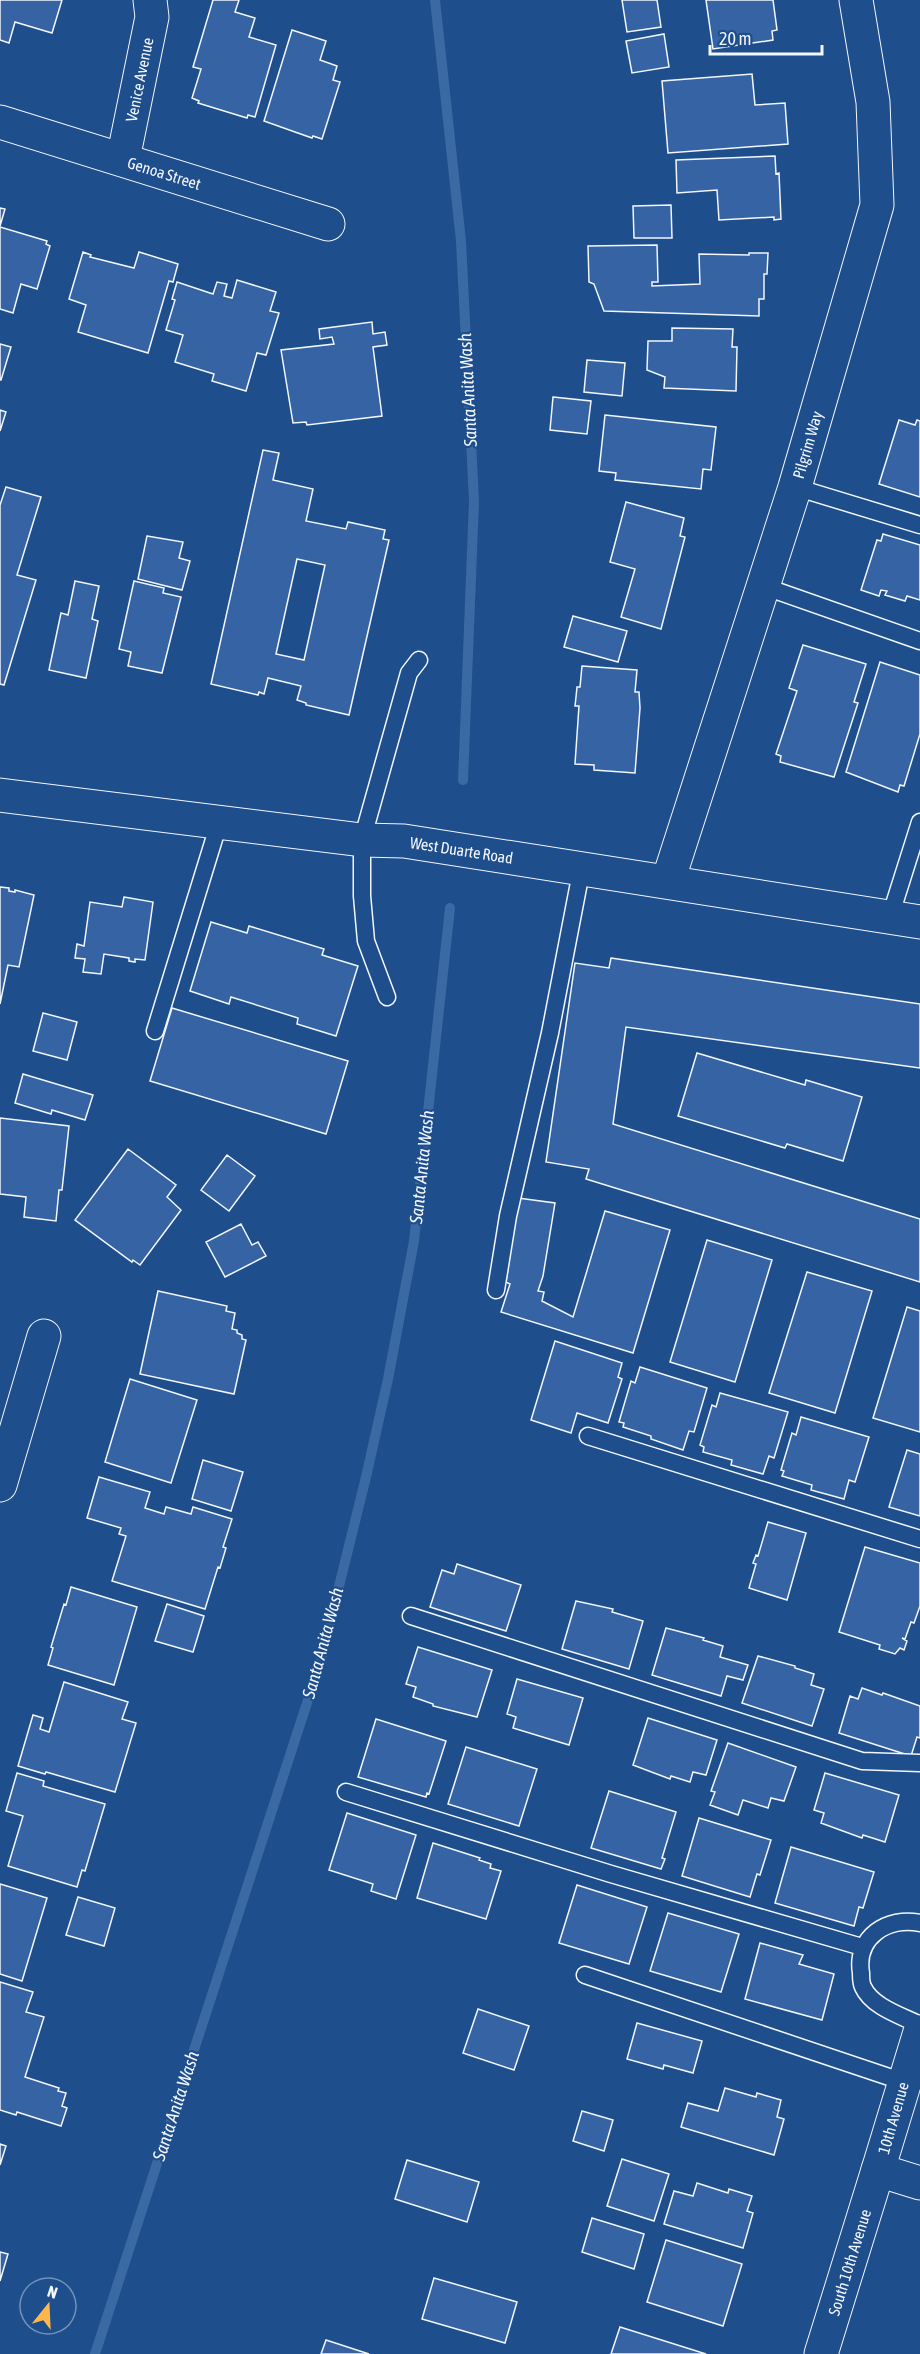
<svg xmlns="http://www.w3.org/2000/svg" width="920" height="2354" font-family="'Asap Condensed',sans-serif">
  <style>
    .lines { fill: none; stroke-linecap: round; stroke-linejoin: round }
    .stream { stroke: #3b69a3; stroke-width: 10 }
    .building { fill: #3563a3; stroke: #f2f6ff; stroke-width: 1.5; fill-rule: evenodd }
    .lane-casing { stroke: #f2f6ff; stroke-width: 19 }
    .street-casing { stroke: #f2f6ff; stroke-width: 35 }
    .secondary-casing { stroke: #f2f6ff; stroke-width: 35 }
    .lane { stroke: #1f4e8c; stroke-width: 16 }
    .street { stroke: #1f4e8c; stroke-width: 33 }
    .secondary { stroke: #1f4e8c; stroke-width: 33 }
    .labels { text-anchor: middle; stroke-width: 4.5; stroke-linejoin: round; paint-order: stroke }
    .street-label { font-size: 16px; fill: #f2f6ff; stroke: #1f4e8c }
    .water-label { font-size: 18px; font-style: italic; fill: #f2f6ff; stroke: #1f4e8c }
  </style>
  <rect width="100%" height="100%" fill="#1f4e8c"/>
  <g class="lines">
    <!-- stream -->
    <path class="stream" d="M 435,0 L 461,241 L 474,501 L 463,780
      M 95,2354 L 320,1663 L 366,1477 L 388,1379 L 414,1241 L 450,908"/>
  </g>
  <!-- building -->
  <path class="building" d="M 0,0 L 62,0 L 52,33 L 15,22 L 9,43 L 0,40 Z
    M 213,0 L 239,0 L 235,12 L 255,18 L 249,37 L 276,45 L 255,117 L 248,115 L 247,118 L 198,103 L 199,101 L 192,98 L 201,69 L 193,67 Z
    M 622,0 L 657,0 L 661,27 L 627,32 Z
    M 706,0 L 773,0 L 777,30 L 772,31 L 773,40 L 713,49 Z
    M 292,30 L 326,41 L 320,60 L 337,66 L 333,80 L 340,82 L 322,139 L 313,136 L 312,138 L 264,121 Z
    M 664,34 L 669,67 L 632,73 L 626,41 Z
    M 752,74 L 755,105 L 785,103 L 788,144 L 668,153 L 662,81 Z
    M 775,156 L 776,174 L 779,173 L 781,219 L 774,220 L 774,217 L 719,220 L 717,190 L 677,193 L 676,160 Z
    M 671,205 L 672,238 L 634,238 L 633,206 Z
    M 0,208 L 5,209 L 0,226 Z
    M 0,227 L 47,241 L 46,244 L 50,246 L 37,289 L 21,284 L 13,313 L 0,309 Z
    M 657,245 L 658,282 L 652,282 L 652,286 L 700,284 L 699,254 L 749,255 L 749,253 L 768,253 L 767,274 L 764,274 L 764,299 L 759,299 L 759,316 L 604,311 L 594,284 L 589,282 L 588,246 Z
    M 83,252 L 91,255 L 90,257 L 134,268 L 139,252 L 178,264 L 173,282 L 169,281 L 148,353 L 78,332 L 86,305 L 69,299 Z
    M 237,280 L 276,292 L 270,311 L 279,313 L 266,355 L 257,353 L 246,391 L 212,381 L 214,374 L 175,362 L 183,335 L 166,330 L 175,300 L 172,299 L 177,282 L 213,294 L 217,282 L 227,284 L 224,296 L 232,298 Z
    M 372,322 L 373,334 L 385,332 L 387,345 L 373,347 L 382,416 L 307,425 L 306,422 L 293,423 L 281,350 L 334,344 L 332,337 L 320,339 L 319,329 Z
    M 672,328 L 733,329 L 732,347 L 737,347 L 736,391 L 664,388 L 665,377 L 647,370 L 648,341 L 672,341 Z
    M 0,344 L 11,347 L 1,380 L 0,380 Z
    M 587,360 L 625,363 L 622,396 L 584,392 Z
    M 553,397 L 591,401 L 587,434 L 550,430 Z
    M 0,410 L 6,412 L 0,431 Z
    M 605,415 L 716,427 L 711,470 L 703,469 L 701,489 L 615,480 L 616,473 L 599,471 Z
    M 899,420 L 915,425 L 917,420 L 920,421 L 920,497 L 879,484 Z
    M 263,450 L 279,453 L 273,480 L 313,489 L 306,521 L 346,529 L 348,522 L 385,530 L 383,539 L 389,540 L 349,715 L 306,705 L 306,703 L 297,700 L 301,686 L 268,678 L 264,694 L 259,692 L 258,695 L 211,684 ZM 297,559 L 325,565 L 304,660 L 276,654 Z
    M 6,487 L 41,497 L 17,575 L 36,580 L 4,685 L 0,684 L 0,505 Z
    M 626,502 L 684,518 L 680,536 L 685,537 L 661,629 L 621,617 L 635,569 L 610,562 Z
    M 883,534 L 920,545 L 920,600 L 907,596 L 905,601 L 885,595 L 887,591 L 881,590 L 879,596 L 861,590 L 877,540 L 881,541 Z
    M 147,536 L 183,542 L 179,558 L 190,561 L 182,590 L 138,579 Z
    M 75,581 L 99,586 L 92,619 L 98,621 L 86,678 L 49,670 L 61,613 L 68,615 Z
    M 134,581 L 164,588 L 163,593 L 181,597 L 162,673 L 128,666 L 131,652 L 119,649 Z
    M 573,616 L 627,631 L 618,662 L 564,647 Z
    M 803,645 L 866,664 L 854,702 L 858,703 L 834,777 L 780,762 L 781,756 L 776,754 L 797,691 L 789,688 Z
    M 880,662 L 920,675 L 920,734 L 904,786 L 900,785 L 898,792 L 846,772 Z
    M 582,666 L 637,670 L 635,692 L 639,692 L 640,708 L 635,773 L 594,770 L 594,765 L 575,764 L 579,706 L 575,706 L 576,697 L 577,687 L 580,687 Z
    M 0,887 L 9,888 L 9,891 L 15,892 L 15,890 L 34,895 L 19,967 L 8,965 L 0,1004 Z
    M 124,897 L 153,902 L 145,960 L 135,959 L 135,962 L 129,961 L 129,958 L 104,954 L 101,974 L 83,972 L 85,959 L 75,958 L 77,944 L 84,946 L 90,902 L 122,907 Z
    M 211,922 L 247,933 L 249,926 L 324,949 L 322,955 L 358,966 L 336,1036 L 297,1024 L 298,1018 L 231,997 L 229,1004 L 190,991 Z
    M 611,958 L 920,1004 L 920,1068 L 626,1027 L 613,1124 L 920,1219 L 920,1282 L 586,1179 L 589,1169 L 546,1162 L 575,963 L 609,968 Z
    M 172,1008 L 348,1061 L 326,1134 L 150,1081 Z
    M 43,1013 L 77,1022 L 67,1060 L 33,1051 Z
    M 697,1053 L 805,1085 L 806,1080 L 862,1097 L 843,1161 L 787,1144 L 785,1148 L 678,1116 Z
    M 23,1074 L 93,1095 L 85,1120 L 52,1110 L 51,1114 L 15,1103 Z
    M 0,1118 L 69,1126 L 62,1190 L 59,1190 L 56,1221 L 24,1217 L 26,1197 L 0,1194 Z
    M 128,1149 L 176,1185 L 167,1197 L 181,1210 L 140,1265 L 133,1260 L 132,1262 L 75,1220 Z
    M 227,1155 L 255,1176 L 229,1211 L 201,1190 Z
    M 518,1198 L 555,1203 L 543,1276 L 538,1291 L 544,1292 L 542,1301 L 573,1317 L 605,1211 L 670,1230 L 633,1353 L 501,1312 L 510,1284 L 506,1282 Z
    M 241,1224 L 252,1245 L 258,1242 L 266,1256 L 225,1277 L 206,1242 Z
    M 707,1240 L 772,1260 L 735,1382 L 670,1362 Z
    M 807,1272 L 872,1291 L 835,1413 L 769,1393 Z
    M 158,1291 L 227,1306 L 226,1311 L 235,1313 L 232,1329 L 237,1330 L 237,1333 L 242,1335 L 242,1339 L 246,1340 L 234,1394 L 140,1374 Z
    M 907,1307 L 920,1311 L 920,1432 L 873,1418 Z
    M 555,1341 L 622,1363 L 618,1377 L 622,1379 L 608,1423 L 577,1413 L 571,1433 L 531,1420 Z
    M 640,1367 L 707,1388 L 694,1432 L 689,1431 L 683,1450 L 651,1439 L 651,1436 L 623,1427 L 624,1423 L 619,1422 L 631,1381 L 635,1383 Z
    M 130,1379 L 197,1400 L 171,1483 L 105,1462 Z
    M 720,1393 L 788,1412 L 774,1458 L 769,1456 L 763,1474 L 731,1465 L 732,1460 L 703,1452 L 704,1447 L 700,1445 L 712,1405 L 716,1407 Z
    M 801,1417 L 869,1437 L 855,1482 L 849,1480 L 844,1499 L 811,1490 L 812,1485 L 782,1476 L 784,1471 L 781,1470 L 792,1433 L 796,1435 Z
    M 907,1450 L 920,1454 L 920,1516 L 889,1507 Z
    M 203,1460 L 243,1472 L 231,1511 L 192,1499 Z
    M 99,1477 L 150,1492 L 145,1508 L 164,1514 L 166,1507 L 191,1514 L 193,1507 L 232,1519 L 223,1547 L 226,1548 L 220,1568 L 218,1567 L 205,1609 L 112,1581 L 126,1536 L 119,1534 L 121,1528 L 87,1518 Z
    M 768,1522 L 806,1533 L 787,1600 L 749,1588 L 756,1564 L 753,1563 L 756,1555 L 758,1556 Z
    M 865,1547 L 920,1563 L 920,1606 L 914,1623 L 911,1622 L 905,1639 L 902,1638 L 907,1641 L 904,1650 L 900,1648 L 895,1654 L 879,1649 L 880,1645 L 839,1632 Z
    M 457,1564 L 521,1585 L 506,1631 L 430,1607 L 442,1570 L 454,1574 Z
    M 71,1587 L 137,1607 L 114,1685 L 48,1665 L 53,1648 L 51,1647 L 64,1604 L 66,1605 Z
    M 576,1601 L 613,1609 L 612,1612 L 643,1621 L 629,1669 L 562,1649 Z
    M 167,1604 L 204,1616 L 193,1652 L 155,1641 Z
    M 666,1628 L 704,1638 L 703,1640 L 723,1646 L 720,1657 L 748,1665 L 743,1680 L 727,1676 L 721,1696 L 652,1675 Z
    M 418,1647 L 492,1670 L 477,1717 L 433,1706 L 433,1704 L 413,1697 L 416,1687 L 406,1684 Z
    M 758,1656 L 795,1666 L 795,1668 L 814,1674 L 811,1685 L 824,1689 L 812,1726 L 742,1703 Z
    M 517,1679 L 583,1698 L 569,1745 L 513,1728 L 516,1717 L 507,1714 Z
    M 64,1682 L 128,1702 L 122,1719 L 136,1723 L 115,1792 L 46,1772 L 45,1774 L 18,1766 L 33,1715 L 43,1718 L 40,1729 L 49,1732 Z
    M 862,1688 L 882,1695 L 883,1693 L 920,1706 L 920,1738 L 917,1737 L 911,1756 L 839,1733 L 850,1696 L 858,1699 Z
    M 648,1718 L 717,1740 L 706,1775 L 693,1772 L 690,1782 L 671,1776 L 670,1779 L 633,1765 Z
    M 376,1719 L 446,1741 L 429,1794 L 427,1793 L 426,1797 L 358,1777 Z
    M 728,1743 L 796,1767 L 784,1801 L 771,1798 L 768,1808 L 743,1800 L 738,1815 L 710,1805 L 715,1792 L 711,1791 Z
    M 466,1747 L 537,1769 L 519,1826 L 448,1804 Z
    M 17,1773 L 44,1781 L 43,1786 L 105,1804 L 85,1871 L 82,1870 L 77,1887 L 8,1866 L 23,1816 L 6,1811 Z
    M 825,1773 L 899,1795 L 885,1842 L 863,1835 L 862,1838 L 821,1823 L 824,1813 L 814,1810 Z
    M 609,1791 L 676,1812 L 662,1858 L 665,1859 L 661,1869 L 591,1848 Z
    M 347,1813 L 416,1835 L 396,1899 L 371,1891 L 373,1884 L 329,1870 Z
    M 699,1818 L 771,1840 L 760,1875 L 757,1874 L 750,1897 L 682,1876 Z
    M 433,1843 L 480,1858 L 479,1860 L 491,1864 L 490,1868 L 501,1871 L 486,1919 L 417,1898 Z
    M 791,1847 L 874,1872 L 863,1908 L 859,1907 L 854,1926 L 775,1903 Z
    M 0,1884 L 47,1898 L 22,1981 L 0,1974 Z
    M 577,1885 L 647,1907 L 629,1964 L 559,1943 Z
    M 78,1897 L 115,1908 L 104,1946 L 66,1935 Z
    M 668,1913 L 739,1934 L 721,1992 L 650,1971 Z
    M 760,1943 L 803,1955 L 799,1964 L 834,1974 L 822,2020 L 745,1999 Z
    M 0,1982 L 33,1992 L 26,2012 L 44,2017 L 25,2077 L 59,2088 L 58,2091 L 66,2093 L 62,2106 L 67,2108 L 61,2126 L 17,2112 L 16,2115 L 0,2110 Z
    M 478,2009 L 529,2026 L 514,2070 L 463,2053 Z
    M 637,2023 L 702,2041 L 693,2073 L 664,2065 L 663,2069 L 627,2059 Z
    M 725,2088 L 756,2097 L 757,2093 L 781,2100 L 777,2117 L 784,2119 L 774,2155 L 681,2127 L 688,2103 L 718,2111 Z
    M 582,2111 L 613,2120 L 604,2151 L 573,2141 Z
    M 0,2144 L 6,2146 L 0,2165 Z
    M 622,2159 L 669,2174 L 654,2221 L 607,2206 Z
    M 407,2160 L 479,2182 L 467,2222 L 395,2199 Z
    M 697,2183 L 728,2193 L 729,2189 L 752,2196 L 747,2211 L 753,2213 L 743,2248 L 664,2224 L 674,2191 L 693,2196 Z
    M 592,2218 L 644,2234 L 634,2269 L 582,2252 Z
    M 666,2240 L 742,2264 L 723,2326 L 647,2302 Z
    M 0,2252 L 8,2254 L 0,2281 Z
    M 434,2278 L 517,2302 L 505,2343 L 422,2319 Z
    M 620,2327 L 706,2354 L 611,2354 Z
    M 326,2340 L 369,2354 L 321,2354 Z"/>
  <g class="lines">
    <!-- lane casing -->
    <g class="lane-casing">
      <path id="lane" d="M 795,487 L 920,525
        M 763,586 L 920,641
        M 890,917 L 920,822
        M 387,997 L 366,941 L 362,896 L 362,840 L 409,673 L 419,660
        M 155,1031 L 219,823
        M 496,1290 L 508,1216 L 550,1033 L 582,867
        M 588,1436 L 920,1539
        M 411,1616 L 862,1761 L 920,1763
        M 346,1792 L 611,1874 L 862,1947
        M 920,1923 C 888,1916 855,1937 861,1973 C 861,1977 861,1983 863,1987 C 872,2007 902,2016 920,2025
        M 585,1975 L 904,2082"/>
    </g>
    <!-- street casing -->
    <g class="street-casing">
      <g id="street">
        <path id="s1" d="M 0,122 L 328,224"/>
        <path id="s2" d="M 123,159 L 152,17 L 150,0"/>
        <path id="s3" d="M 668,881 L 795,487 L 877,205 L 873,102 L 856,0"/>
        <path d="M 0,1485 L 44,1336"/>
        <path d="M 920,2032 L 878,2170 L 920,2183"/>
      </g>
    </g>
    <!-- secondary casing -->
    <g class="secondary-casing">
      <g id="secondary">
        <path id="s4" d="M 0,795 L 362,840 L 404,841 L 920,922"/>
        <path id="s5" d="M 821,2354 L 878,2170"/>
      </g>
    </g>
    <!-- lane -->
    <use href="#lane" class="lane"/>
    <!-- street -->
    <use href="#street" class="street"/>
    <!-- secondary -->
    <use href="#secondary" class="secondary"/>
  </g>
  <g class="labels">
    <!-- street labels -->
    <g class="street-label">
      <text dy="6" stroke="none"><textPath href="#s2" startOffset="81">Venice Avenue</textPath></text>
      <text dy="6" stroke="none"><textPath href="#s1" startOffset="172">Genoa Street</textPath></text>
      <text dy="6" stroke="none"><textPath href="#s3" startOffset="458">Pilgrim Way</textPath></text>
      <text dy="6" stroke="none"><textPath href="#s4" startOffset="465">West Duarte Road</textPath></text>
      <text transform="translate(893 2118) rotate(-74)" y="6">10th Avenue</text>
      <text dy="6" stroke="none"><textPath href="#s5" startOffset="96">South 10th Avenue</textPath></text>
    </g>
    <!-- water labels -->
    <g class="water-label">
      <text transform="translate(468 390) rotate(-93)" y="6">Santa Anita Wash</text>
      <text transform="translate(422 1167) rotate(-84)" y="6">Santa Anita Wash</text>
      <text transform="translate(323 1643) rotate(-75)" y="6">Santa Anita Wash</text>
      <text transform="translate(176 2106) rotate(-72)" y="6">Santa Anita Wash</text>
    </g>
  </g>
  <!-- north arrow -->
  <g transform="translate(48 2306) rotate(18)"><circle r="28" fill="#1f4e8c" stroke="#7391ba" stroke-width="1.5"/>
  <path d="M0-4.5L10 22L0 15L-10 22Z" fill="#ffb74d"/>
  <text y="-9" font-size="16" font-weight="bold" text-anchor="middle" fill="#f2f6ff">N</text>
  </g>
  <!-- scale -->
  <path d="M710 45v9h112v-9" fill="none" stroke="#f2f6ff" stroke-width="3"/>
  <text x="719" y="45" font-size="18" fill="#f2f6ff" stroke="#1f4e8c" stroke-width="4.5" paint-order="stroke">20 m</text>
</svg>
